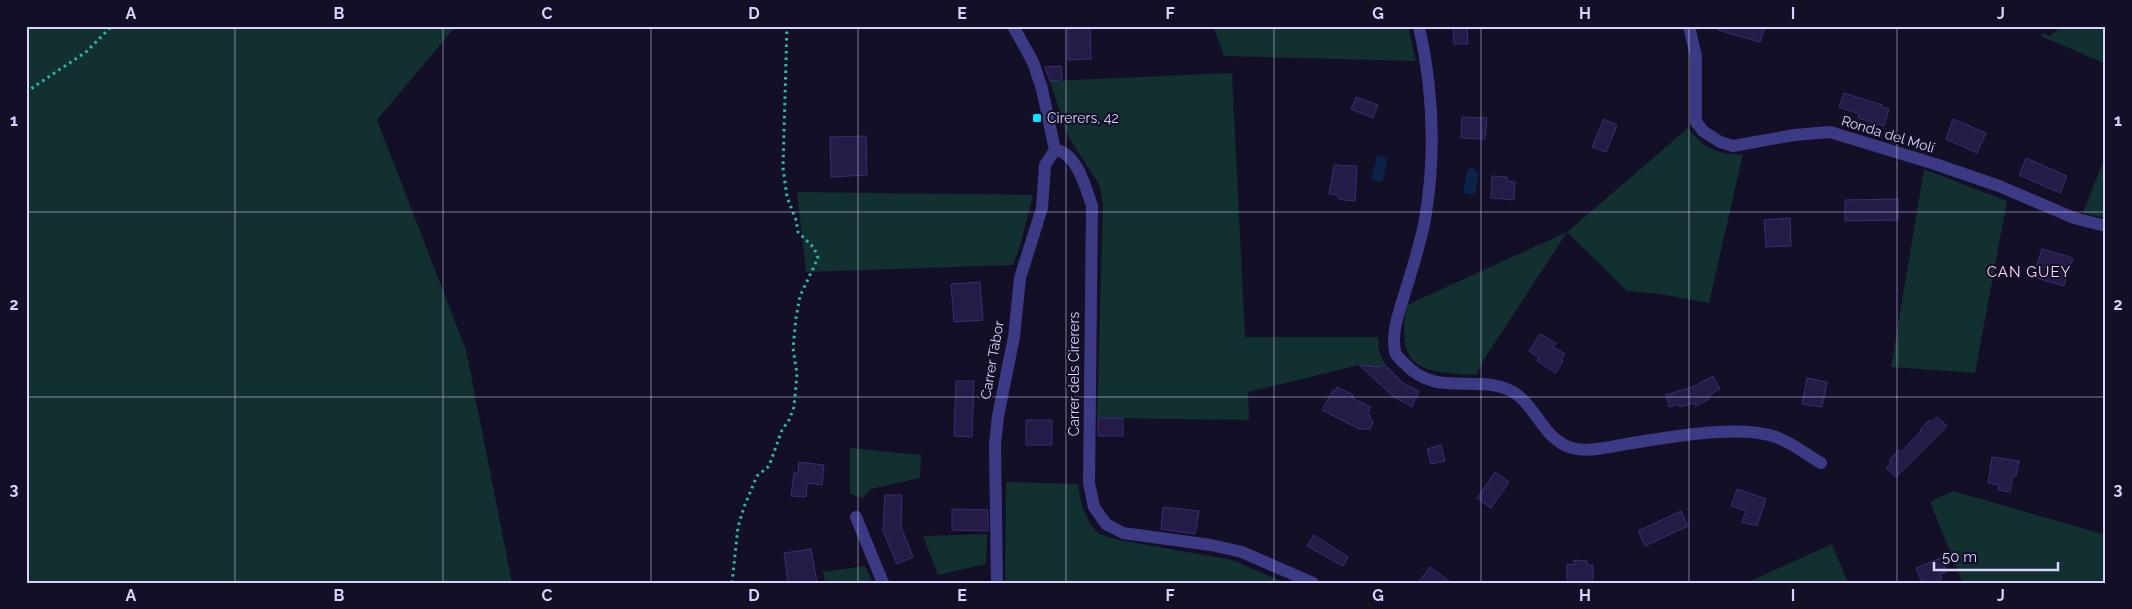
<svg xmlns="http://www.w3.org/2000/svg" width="2132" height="609" font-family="Raleway,sans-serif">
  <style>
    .green { fill: #12302f }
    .water { fill: #0c2248 }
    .building { fill: #241b47; stroke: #3b2d73 }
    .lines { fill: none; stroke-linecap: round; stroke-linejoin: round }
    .path { stroke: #2fb8b0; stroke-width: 3; stroke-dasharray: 2.5 4; stroke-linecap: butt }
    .minor { stroke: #3d3a85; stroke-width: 12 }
    .grid { fill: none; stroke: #d9d4ff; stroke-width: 1; stroke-opacity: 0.55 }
    .poi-dot { fill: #00e5ff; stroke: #130f26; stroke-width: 2 }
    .labels { text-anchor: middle; stroke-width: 4; stroke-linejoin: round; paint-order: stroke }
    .poi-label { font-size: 14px; fill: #d9d4ff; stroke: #130f26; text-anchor: start }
    .street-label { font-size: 14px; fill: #d9d4ff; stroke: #130f26 }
    .neighbourhood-label { font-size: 15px; letter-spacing: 1px; fill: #ffd6f0; stroke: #130f26 }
    .neatline { fill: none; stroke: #d9d4ff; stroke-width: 2 }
    .grid-label { font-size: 16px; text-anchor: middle; font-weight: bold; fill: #d9d4ff }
  </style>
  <rect width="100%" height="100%" fill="#130f26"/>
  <!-- green -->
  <path class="green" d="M 26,26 L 456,26 L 377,120 L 466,350 L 512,583 L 26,583 Z
    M 1213,26 L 1408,26 L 1416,61 L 1224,56 Z
    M 2063,26 L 2106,26 L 2106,64 L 2041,36 L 2042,33 L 2049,36 Z
    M 1232,73 L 1245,337 L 1378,337 L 1379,351 L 1385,365 L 1378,367 L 1359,365 L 1248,392 L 1249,420 L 1097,418 L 1103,204 L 1099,184 L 1072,143 L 1066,131 L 1050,81 Z
    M 1688,128 C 1702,147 1719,156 1743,154 L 1709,303 L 1660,294 L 1627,291 L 1567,232 L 1483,361 L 1476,375 C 1421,372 1395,370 1407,305 L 1567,232 Z
    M 2106,154 L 2106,218 L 2083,213 Z
    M 1924,169 L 2007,201 L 1975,373 L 1891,367 Z
    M 797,192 L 1032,195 L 1033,196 L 1020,246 L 1013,265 L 806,272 Z
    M 850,448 L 921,455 L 920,478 L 871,489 L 862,498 L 850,494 Z
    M 1006,482 L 1078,484 L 1082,506 L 1090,524 L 1099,534 L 1119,540 L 1232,560 L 1285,583 L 1005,583 Z
    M 1953,491 L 2106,535 L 2106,583 L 1963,583 L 1930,502 Z
    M 987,534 L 986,564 L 938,575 L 923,536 Z
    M 1832,544 L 1848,583 L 1746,583 Z
    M 865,566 L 873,583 L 825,583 L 823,572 Z"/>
  <!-- water -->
  <path class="water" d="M 1377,155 L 1388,158 L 1382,182 L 1371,179 Z
    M 1472,167 L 1479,173 L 1475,195 L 1463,193 L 1467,171 Z"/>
  <!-- building -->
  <path class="building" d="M 1068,26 L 1090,26 L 1091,59 L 1068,60 Z
    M 1453,26 L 1467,26 L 1468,44 L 1454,44 Z
    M 1718,26 L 1765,26 L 1760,42 L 1718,30 Z
    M 1061,66 L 1062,80 L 1050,81 L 1045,67 Z
    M 1844,93 L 1882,105 L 1882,107 L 1889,109 L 1884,126 L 1858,118 L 1859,114 L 1839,107 Z
    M 1356,97 L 1378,105 L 1373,118 L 1351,109 Z
    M 1462,117 L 1487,118 L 1485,139 L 1461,138 Z
    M 1604,119 L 1617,125 L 1606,152 L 1592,147 Z
    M 1953,119 L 1986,133 L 1977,153 L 1946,139 Z
    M 866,136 L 867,175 L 831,177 L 830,137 Z
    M 2026,158 L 2067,176 L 2060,193 L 2019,175 Z
    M 1334,165 L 1357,166 L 1355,201 L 1343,200 L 1338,198 L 1338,195 L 1329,194 Z
    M 1492,176 L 1507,177 L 1507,181 L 1515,182 L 1514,200 L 1491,198 Z
    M 1898,199 L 1898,220 L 1845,221 L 1845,200 Z
    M 1790,218 L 1791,246 L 1766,247 L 1764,220 Z
    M 2042,249 L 2073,258 L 2064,286 L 2033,277 Z
    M 980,282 L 983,320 L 954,322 L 951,284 Z
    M 1540,334 L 1556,343 L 1553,347 L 1565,354 L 1561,360 L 1563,361 L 1556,373 L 1537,361 L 1539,358 L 1529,351 Z
    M 1359,365 L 1378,367 L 1385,365 L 1403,383 L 1419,391 L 1412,407 L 1394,397 Z
    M 1713,376 L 1720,389 L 1708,396 L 1709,399 L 1696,406 L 1695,403 L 1679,407 L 1678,404 L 1669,407 L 1666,395 L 1692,387 Z
    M 1807,378 L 1827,382 L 1822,407 L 1802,404 Z
    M 956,381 L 974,381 L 972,437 L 954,436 Z
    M 1337,387 L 1353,395 L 1352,398 L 1371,407 L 1368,413 L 1373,422 L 1370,429 L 1359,429 L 1322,410 L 1333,390 L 1335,391 Z
    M 1937,417 L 1947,426 L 1896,477 L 1886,468 L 1891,462 L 1889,460 L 1899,450 L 1901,452 L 1921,431 L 1920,430 L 1929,420 L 1931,422 Z
    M 1098,418 L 1123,418 L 1123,436 L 1098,436 Z
    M 1026,420 L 1052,420 L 1052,445 L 1026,445 Z
    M 1441,445 L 1445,461 L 1431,464 L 1427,449 Z
    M 1992,457 L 2019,461 L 2016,476 L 2013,476 L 2010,492 L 1998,490 L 1999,485 L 1988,483 Z
    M 799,462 L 824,465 L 822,485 L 807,483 L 806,497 L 791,496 L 794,473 L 798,473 Z
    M 1495,472 L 1509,482 L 1491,508 L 1477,498 Z
    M 1737,489 L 1766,499 L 1757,526 L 1742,522 L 1746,511 L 1731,506 Z
    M 885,495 L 902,495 L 901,527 L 913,557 L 897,564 L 883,531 Z
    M 1163,507 L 1199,511 L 1195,534 L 1161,529 Z
    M 952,509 L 988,510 L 988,531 L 952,530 Z
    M 1681,511 L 1688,526 L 1645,546 L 1638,531 Z
    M 1314,535 L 1348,557 L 1343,566 L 1307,546 Z
    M 811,549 L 817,583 L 788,583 L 784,553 Z
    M 1941,558 L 1947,572 L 1940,574 L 1942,579 L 1934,583 L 1922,583 L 1916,568 Z
    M 1574,560 L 1587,561 L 1587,565 L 1593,565 L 1593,583 L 1567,583 L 1567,564 L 1574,565 Z
    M 1430,567 L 1452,583 L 1418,583 Z"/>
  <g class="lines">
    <!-- path -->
    <path class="path" d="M 26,92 L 86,52 L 112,26
      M 732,583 L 738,527 L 744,507 L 757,476 L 769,466 L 782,430 L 789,420 L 794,407 L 797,374 L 793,348 L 796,318 L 800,296 L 818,258 L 814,248 L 798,232 L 796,220 L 787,197 L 783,168 L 787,26"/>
    <!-- minor -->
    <path class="minor" d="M 1013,26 L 1033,62 L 1042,89 L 1055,150
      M 1419,26 C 1433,89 1436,155 1425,219 C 1421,242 1413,266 1406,289 C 1400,310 1391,330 1395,352 C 1396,356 1401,360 1405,364 C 1436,397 1472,375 1507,389 C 1536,401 1541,439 1572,448 C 1590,453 1613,446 1632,443 C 1671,437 1739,424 1776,437 C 1792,443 1807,455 1821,463
      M 1689,26 L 1696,56 L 1696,122 L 1703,131 L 1720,142 L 1733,146 L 1794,135 L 1830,132 L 1935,164 L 1999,186 L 2074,218 L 2106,226
      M 1055,150 C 1077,152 1086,189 1092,206 L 1089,483 L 1094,507 L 1106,524 L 1123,533 L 1211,545 L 1242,552 L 1313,583
      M 856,517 L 883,583
      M 997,583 L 995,444 L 998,416 L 1014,337 L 1020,278 L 1042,208 L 1045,165 L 1055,150"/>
  </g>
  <!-- grid -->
  <path class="grid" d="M 235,26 L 235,583M 443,26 L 443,583M 651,26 L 651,583M 858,26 L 858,583M 1066,26 L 1066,583M 1274,26 L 1274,583M 1481,26 L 1481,583M 1689,26 L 1689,583M 1897,26 L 1897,583M 26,212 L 2106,212M 26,397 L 2106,397"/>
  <!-- markers -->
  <rect class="poi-dot" x="1032" y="113" width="10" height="10" rx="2.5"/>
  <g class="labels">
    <!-- poi labels -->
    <g class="poi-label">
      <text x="1047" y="123">Cirerers, 42</text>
    </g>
    <!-- street labels -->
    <g class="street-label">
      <text transform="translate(1888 134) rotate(17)" y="5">Ronda del Molí</text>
      <text transform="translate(992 360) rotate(-80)" y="5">Carrer Tàbor</text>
      <text transform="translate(1074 374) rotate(-90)" y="5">Carrer dels Cirerers</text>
    </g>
    <!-- neighbourhood labels -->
    <g class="neighbourhood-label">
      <text x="2029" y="277">CAN GUEY</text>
    </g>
  </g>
  <!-- border -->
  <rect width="2132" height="609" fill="none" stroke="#130f26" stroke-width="55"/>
  <!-- scale -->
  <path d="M1934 562v8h124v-8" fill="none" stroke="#d9d4ff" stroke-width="2.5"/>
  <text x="1942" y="562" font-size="15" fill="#d9d4ff" stroke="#130f26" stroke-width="4" paint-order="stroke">50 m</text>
  <rect x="28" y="28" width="2076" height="554" class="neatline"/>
  <g class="grid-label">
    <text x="131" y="19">A</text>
    <text x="339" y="19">B</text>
    <text x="547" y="19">C</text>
    <text x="754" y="19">D</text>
    <text x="962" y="19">E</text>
    <text x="1170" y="19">F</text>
    <text x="1378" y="19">G</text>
    <text x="1585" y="19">H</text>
    <text x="1793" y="19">I</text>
    <text x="2001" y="19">J</text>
    <text x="14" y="126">1</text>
    <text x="2118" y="126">1</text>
    <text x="14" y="310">2</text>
    <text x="2118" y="310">2</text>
    <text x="14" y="495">3</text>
    <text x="2118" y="495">3</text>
    <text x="131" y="601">A</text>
    <text x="339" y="601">B</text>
    <text x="547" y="601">C</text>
    <text x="754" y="601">D</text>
    <text x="962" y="601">E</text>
    <text x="1170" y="601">F</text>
    <text x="1378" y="601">G</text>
    <text x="1585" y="601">H</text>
    <text x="1793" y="601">I</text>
    <text x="2001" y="601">J</text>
  </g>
</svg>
